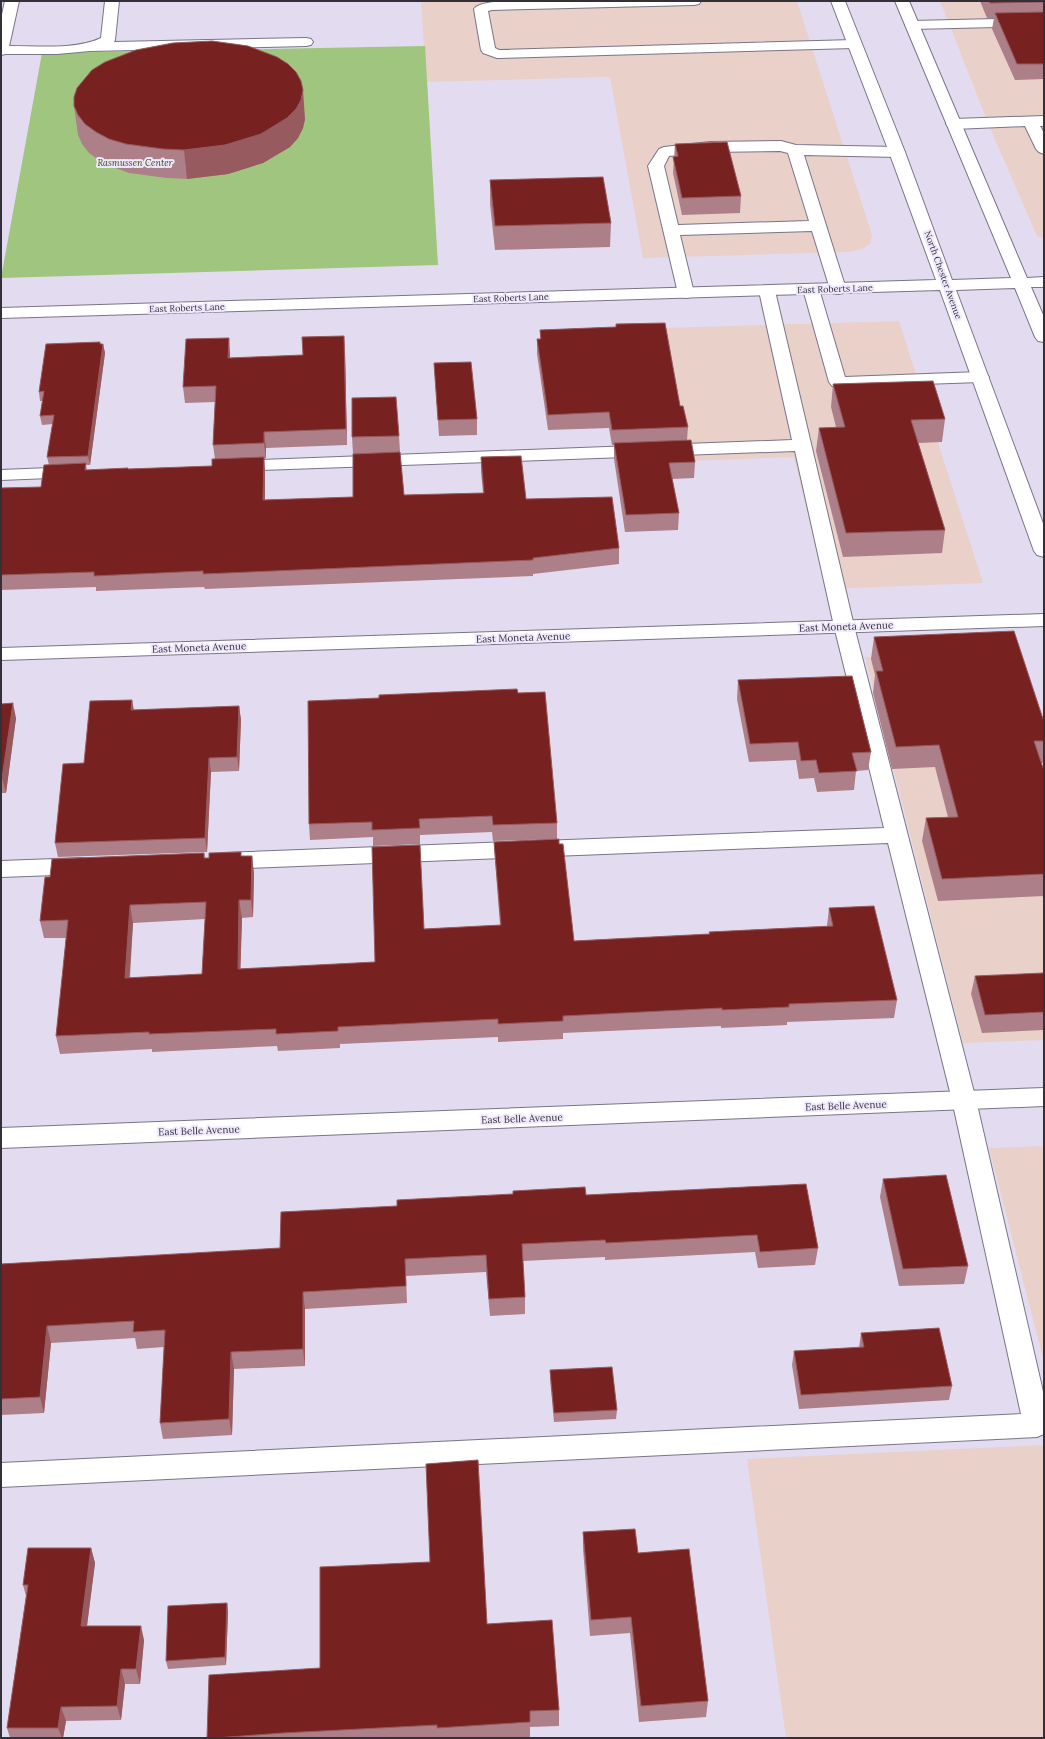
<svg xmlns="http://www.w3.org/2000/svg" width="1045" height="1739" font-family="Lora,serif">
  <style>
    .commercial { fill: #e9d0c9 }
    .green { fill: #a0c57e }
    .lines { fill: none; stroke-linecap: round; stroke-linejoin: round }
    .service-casing { stroke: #7a7487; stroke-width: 2 }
    .minor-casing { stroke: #7a7487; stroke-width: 2 }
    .secondary-casing { stroke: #7a7487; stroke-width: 2 }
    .service { fill: #fff; fill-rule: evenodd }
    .minor { fill: #fff; fill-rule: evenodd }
    .secondary { fill: #fff; fill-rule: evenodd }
    .wall { fill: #ad7f89; fill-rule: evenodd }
    .shaded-wall { fill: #975a5f }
    .building { fill: #772221; stroke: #975a5f; fill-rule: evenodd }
    .labels { text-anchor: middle; stroke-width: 4; stroke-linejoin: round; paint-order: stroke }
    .far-park-label { font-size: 9px; font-style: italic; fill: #2e480d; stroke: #f0e9fe }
    .far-street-label { font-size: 9px; fill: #333038; stroke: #f0e9fe }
    .street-label { font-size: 10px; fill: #333038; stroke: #f0e9fe }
  </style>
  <rect width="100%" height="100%" fill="#e3dcf1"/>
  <!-- commercial -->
  <path class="commercial" d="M 421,1 L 797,1 L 872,235 L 870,244 L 862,249 L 849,252 L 643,258 L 610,77 L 426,82 Z
    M 940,1 L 1044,1 L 1044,239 L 1037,236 L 990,128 Z
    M 899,321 L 983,583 L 826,589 L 794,457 L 688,461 L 664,328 Z
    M 1004,652 L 1044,777 L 1044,1040 L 963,1043 L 865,657 Z
    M 1044,1146 L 1044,1362 L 989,1148 Z
    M 1044,1445 L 1044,1738 L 786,1738 L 747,1459 Z"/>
  <!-- green -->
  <path class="green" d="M 425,46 L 438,265 L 1,278 L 42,53 Z"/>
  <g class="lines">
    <!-- service casing -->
    <g class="service-casing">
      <path id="service" d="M 105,1 L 119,1 L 115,40 L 114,42 L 306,38 L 311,39 L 313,42 L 311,45 L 306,46 L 90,51 L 57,54 L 1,54 L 1,46 C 31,45 74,51 101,38 Z
        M 524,1 L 701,1 L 699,4 L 694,5 L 492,10 L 488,11 L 495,48 L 499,50 L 854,40 L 859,41 L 861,44 L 859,47 L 854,48 L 497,58 L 483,53 L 481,50 L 474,9 C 481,0 513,1 524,1 Z
        M 1044,18 L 1044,26 L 912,29 L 907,28 L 905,25 L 907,22 L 912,21 Z
        M 1044,116 L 1044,126 L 1040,126 L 1044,133 L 1044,154 L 1039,152 L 1036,149 L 1025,126 L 954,129 L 949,127 L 946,124 L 949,121 L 954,119 Z
        M 781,141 L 796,145 L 897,147 L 902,149 L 905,152 L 902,155 L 897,157 L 804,155 L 846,289 L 844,293 L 838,294 L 832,293 L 830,289 L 812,231 L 680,235 L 694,293 L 692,297 L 686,298 L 680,297 L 678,293 L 648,166 L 659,149 L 664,147 L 710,142 ZM 780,151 L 788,153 L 809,221 L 678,225 L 664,166 L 669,156 L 710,152 Z
        M 811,284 L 817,285 L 819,289 L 845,377 L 980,372 L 986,373 L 989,377 L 986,381 L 980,382 L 838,387 L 832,386 L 829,382 L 803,289 L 805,285 Z
        M 767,286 L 773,287 L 775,291 L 854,626 L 976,1100 L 1044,1396 L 1044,1434 L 1037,1437 L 1,1487 L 1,1463 L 1021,1414 L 952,1100 L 888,843 L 222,869 L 214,866 L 211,861 L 214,856 L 222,853 L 884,828 L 834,626 L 795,451 L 234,471 L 228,470 L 225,466 L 228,462 L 234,461 L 792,440 L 759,291 L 761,287 Z
        M 74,467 L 80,468 L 83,472 L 80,476 L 74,477 L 1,480 L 1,470 Z
        M 82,858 L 90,861 L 93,866 L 90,871 L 82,874 L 1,877 L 1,861 Z"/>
    </g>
    <!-- minor casing -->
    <g class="minor-casing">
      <path id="minor" d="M 5,1 L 19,1 L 8,51 L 6,54 L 1,55 L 1,19 Z
        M 1044,614 L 1044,626 L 1,660 L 1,648 Z
        M 1044,1088 L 1044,1106 L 1,1148 L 1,1128 Z"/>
    </g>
    <!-- secondary casing -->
    <g class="secondary-casing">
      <path id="secondary" d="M 831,1 L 845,1 L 905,152 L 952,280 L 1011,278 L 895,1 L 909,1 L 1027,278 L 1044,277 L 1044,287 L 1031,287 L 1044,317 L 1044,342 L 1038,341 L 1035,337 L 1015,288 L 956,290 L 1044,526 L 1044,557 L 1037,555 L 1034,551 L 940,290 L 1,318 L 1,308 L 936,280 L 889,152 Z"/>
    </g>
    <!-- service -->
    <use href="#service" class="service"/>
    <!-- minor -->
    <use href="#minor" class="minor"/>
    <!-- secondary -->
    <use href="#secondary" class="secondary"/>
  </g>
  <!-- wall -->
  <path class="wall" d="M 980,1 L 1044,1 L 1044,79 L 1015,80 L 992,29 L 994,18 L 987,18 Z
    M 74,106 L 305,119 L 303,128 L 298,138 L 290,147 L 263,163 L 228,174 L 187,179 L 167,178 L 129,173 L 113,167 L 100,161 L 89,153 L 82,144 L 78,135 Z
    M 675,144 L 741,196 L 740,213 L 682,215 L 673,173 Z
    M 490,180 L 611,223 L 610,247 L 495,250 L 490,204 Z
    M 616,324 L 680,406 L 688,427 L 687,440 L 695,462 L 694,478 L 672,479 L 679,513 L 678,530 L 625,532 L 614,459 L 614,445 L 612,445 L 609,428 L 548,430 L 537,354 L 537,339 L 540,339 L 540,330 L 616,327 Z
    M 101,344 L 103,344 L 105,353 L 90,465 L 86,465 L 87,470 L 128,469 L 212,466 L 215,459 L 213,445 L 215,402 L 185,403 L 183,387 L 230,353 L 230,358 L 303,355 L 345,351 L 347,445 L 266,448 L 266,458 L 264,459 L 265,472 L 265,500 L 353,497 L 353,454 L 352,437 L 399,436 L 400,452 L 404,495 L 483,493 L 481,472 L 481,457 L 526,499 L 619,548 L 619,564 L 533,574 L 533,576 L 205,589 L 204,587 L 96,591 L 96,587 L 1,590 L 1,488 L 41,487 L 49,465 L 47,457 L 53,424 L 42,425 L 40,416 L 43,401 L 40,401 L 39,392 Z
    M 434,363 L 477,419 L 477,435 L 439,436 Z
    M 833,384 L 945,419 L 942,442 L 918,443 L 945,530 L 942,553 L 843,557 L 816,451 L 819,428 L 836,427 L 831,407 Z
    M 874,637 L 1044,722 L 1044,763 L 1041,763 L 1044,771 L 1044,896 L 938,901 L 922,841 L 926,818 L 948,817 L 935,767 L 892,769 L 873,693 L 875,675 L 871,659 Z
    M 738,680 L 871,752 L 868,770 L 856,771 L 854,790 L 817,792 L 814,778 L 799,779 L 796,760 L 749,762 L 737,699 Z
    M 518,693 L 557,823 L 557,839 L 493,841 L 492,832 L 420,835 L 420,844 L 373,846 L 373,837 L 310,840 L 309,824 Z
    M 132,700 L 134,710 L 239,706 L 241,720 L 239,771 L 211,772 L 207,852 L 58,857 L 55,843 L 84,763 Z
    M 1,704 L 16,718 L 6,793 L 1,793 Z
    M 494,842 L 574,941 L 709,934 L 709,932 L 827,926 L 829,908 L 897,1000 L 894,1018 L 787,1022 L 787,1025 L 721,1028 L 721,1026 L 563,1033 L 563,1039 L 498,1042 L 498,1037 L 340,1044 L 340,1048 L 278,1051 L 277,1046 L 152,1052 L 152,1049 L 60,1054 L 56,1036 L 66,938 L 44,938 L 40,921 L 50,877 L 204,853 L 205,858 L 209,858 L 241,852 L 241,856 L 252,856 L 254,874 L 253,917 L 242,918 L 240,969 L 375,962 L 424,929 L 500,925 L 495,860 ZM 205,919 L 202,974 L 130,978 L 133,923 Z
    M 1044,973 L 1044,1030 L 982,1033 L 971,994 L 975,976 Z
    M 883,1179 L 968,1266 L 964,1284 L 899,1286 L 880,1197 Z
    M 586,1195 L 818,1248 L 815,1265 L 758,1268 L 755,1252 L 605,1260 L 605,1257 L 523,1261 L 525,1297 L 525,1314 L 490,1316 L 486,1272 L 406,1276 L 407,1303 L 305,1309 L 305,1366 L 234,1369 L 232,1435 L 163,1439 L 160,1423 L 164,1347 L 137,1349 L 135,1338 L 51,1343 L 44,1413 L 1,1415 L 1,1264 L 280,1248 Z
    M 861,1333 L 952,1386 L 949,1400 L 799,1409 L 792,1365 L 794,1351 L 859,1348 Z
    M 550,1370 L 617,1410 L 616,1419 L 554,1422 L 550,1379 Z
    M 583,1532 L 638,1553 L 708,1701 L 706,1717 L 639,1722 L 630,1633 L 590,1636 L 583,1549 Z
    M 91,1548 L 95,1563 L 87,1626 L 144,1640 L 140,1684 L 125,1684 L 121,1720 L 66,1721 L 63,1738 L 10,1738 L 7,1728 L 26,1596 L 23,1585 Z
    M 227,1603 L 228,1612 L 226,1665 L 168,1669 L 166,1661 Z
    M 487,1624 L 559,1710 L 559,1726 L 530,1727 L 530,1738 L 207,1738 Z"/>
  <!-- shaded-wall -->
  <path class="shaded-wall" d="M 303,90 L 305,119 L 303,128 L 298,138 L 290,147 L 263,163 L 228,174 L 187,179 L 184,150 Z
    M 344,336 L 345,351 L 347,445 L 346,429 Z
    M 229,338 L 230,353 L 229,373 L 228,358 Z
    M 103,344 L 105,353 L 90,465 L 88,456 Z
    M 264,432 L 266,448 L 266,458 L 264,443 Z
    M 264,457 L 265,472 L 265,516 L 263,500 Z
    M 132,700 L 134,714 L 131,710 Z
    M 13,703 L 16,718 L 6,793 L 2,778 Z
    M 239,706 L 241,720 L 239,771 L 237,757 Z
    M 209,758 L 211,772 L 207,852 L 205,838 Z
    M 252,856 L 254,874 L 253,917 L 251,900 Z
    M 239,900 L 242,918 L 240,986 L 238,969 Z
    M 130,905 L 133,923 L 128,996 L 125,978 Z
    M 303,1292 L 305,1309 L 305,1366 L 303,1349 Z
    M 47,1326 L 51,1343 L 44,1413 L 40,1397 Z
    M 231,1352 L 234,1369 L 232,1435 L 229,1419 Z
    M 91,1548 L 95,1563 L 85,1641 L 81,1626 Z
    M 227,1603 L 228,1612 L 226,1665 L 225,1657 Z
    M 141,1626 L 144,1640 L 140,1684 L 136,1669 Z
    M 121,1669 L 125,1684 L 121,1720 L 117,1706 Z
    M 61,1707 L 66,1721 L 63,1738 L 62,1738 L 58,1728 Z"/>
  <!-- building -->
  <path class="building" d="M 989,1 L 1044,1 L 1044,2 L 990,3 Z
    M 1044,12 L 1044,64 L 1017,64 L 995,13 Z
    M 212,41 L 248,46 L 277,57 L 288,64 L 296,72 L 301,81 L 303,90 L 301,100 L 296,109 L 287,118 L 261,134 L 225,145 L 184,150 L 163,149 L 126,144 L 109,139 L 96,132 L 85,124 L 78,115 L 74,106 L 74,97 L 77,88 L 92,70 L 105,62 L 136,50 L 173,43 Z
    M 727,142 L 741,196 L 682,198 L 673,157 L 678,156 L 675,144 Z
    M 603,177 L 611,223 L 495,226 L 490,180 Z
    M 665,323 L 680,406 L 683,406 L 688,427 L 612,430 L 609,412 L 548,415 L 537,339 L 541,339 L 540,330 L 616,327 L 616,324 Z
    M 344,336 L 346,429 L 264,432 L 264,443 L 213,445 L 216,386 L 183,387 L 186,339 L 229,338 L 228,358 L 303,355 L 302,337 Z
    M 100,342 L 100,344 L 103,344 L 88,456 L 47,457 L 54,415 L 40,416 L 44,391 L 39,392 L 46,344 Z
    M 471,362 L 477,419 L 438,420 L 434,363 Z
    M 933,381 L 945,419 L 911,420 L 945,530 L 846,533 L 819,428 L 845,427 L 833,384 Z
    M 396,397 L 399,436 L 352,437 L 352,398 Z
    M 691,440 L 695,462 L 669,463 L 679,513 L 626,515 L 614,443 Z
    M 400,452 L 404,495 L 484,493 L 481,457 L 521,456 L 526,499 L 612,497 L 619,548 L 533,558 L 533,560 L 203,574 L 203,571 L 94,576 L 94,572 L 1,575 L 1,488 L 41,487 L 44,465 L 86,463 L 85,470 L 128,468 L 128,469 L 212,466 L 212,459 L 264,457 L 263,500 L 353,497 L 353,454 Z
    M 1014,631 L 1044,722 L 1044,741 L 1034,741 L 1044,771 L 1044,874 L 942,879 L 926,818 L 958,817 L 939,745 L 896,747 L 876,671 L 883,671 L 874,637 Z
    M 852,676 L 871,752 L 852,753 L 857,771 L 819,773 L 816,760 L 801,761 L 798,742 L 750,744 L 738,680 Z
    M 517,689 L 518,693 L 545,692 L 557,823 L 493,825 L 492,816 L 419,819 L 420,828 L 372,830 L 372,822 L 309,824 L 308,701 L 379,698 L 379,695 Z
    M 132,700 L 131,710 L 239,706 L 237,757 L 209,758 L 205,838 L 55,843 L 63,764 L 84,763 L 90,701 Z
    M 13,703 L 2,778 L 1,779 L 1,704 Z
    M 559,839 L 559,844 L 563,844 L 574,941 L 710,934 L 709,932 L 833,926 L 829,908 L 874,906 L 897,1000 L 789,1004 L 789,1007 L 722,1010 L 722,1008 L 563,1016 L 563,1021 L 498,1024 L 498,1019 L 338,1027 L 338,1031 L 276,1034 L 276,1029 L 149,1034 L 149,1032 L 56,1036 L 68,920 L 40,921 L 45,877 L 50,877 L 52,859 L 204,853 L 204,858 L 209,858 L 209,853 L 241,852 L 241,856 L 252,856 L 251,900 L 239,900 L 238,969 L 375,962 L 372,847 L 420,845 L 424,929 L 501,925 L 494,842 ZM 206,902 L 202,974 L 125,978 L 130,905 Z
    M 1044,973 L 1044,1012 L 985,1015 L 975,976 Z
    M 946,1175 L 968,1266 L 903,1269 L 883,1179 Z
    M 806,1184 L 818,1248 L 760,1252 L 757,1235 L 606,1243 L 605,1240 L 522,1244 L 525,1297 L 489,1299 L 486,1255 L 405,1259 L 406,1286 L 303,1292 L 303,1349 L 231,1352 L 229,1419 L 160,1423 L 165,1330 L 133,1332 L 134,1321 L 47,1326 L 40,1397 L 1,1399 L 1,1264 L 280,1248 L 281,1212 L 397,1206 L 397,1200 L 513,1194 L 513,1191 L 585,1187 L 586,1195 Z
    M 939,1328 L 952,1386 L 801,1395 L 794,1351 L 864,1347 L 861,1333 Z
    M 612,1367 L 617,1410 L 554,1413 L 550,1370 Z
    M 478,1460 L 487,1624 L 552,1620 L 559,1710 L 530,1711 L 530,1722 L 437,1728 L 437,1725 L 283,1733 L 215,1738 L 207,1738 L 209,1675 L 320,1668 L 320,1567 L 430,1562 L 426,1464 Z
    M 635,1529 L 638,1553 L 689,1549 L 708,1701 L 641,1706 L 631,1617 L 591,1620 L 583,1532 Z
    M 28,1548 L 91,1548 L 81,1626 L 141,1626 L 136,1669 L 121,1669 L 117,1706 L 61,1707 L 58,1728 L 7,1728 L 28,1585 L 23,1585 Z
    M 227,1603 L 225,1657 L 166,1661 L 168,1606 Z"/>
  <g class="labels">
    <!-- far-park labels -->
    <g class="far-park-label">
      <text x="135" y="166">Rasmussen Center</text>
    </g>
    <!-- far-street labels -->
    <g class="far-street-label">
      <text transform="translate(943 275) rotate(70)" y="3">North Chester Avenue</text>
      <text transform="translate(835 289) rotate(-2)" y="3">East Roberts Lane</text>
      <text transform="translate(511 298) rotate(-2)" y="3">East Roberts Lane</text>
      <text transform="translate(187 308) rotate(-2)" y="3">East Roberts Lane</text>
    </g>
    <!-- street labels -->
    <g class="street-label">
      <text transform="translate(846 626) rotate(-2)" y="4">East Moneta Avenue</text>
      <text transform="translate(523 637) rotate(-2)" y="4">East Moneta Avenue</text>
      <text transform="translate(199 647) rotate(-2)" y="4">East Moneta Avenue</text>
      <text transform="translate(846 1105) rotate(-2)" y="4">East Belle Avenue</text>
      <text transform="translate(522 1118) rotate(-2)" y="4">East Belle Avenue</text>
      <text transform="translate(199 1130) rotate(-2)" y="4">East Belle Avenue</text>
    </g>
  </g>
  <!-- border -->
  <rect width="1045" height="1739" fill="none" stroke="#333038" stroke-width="4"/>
</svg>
